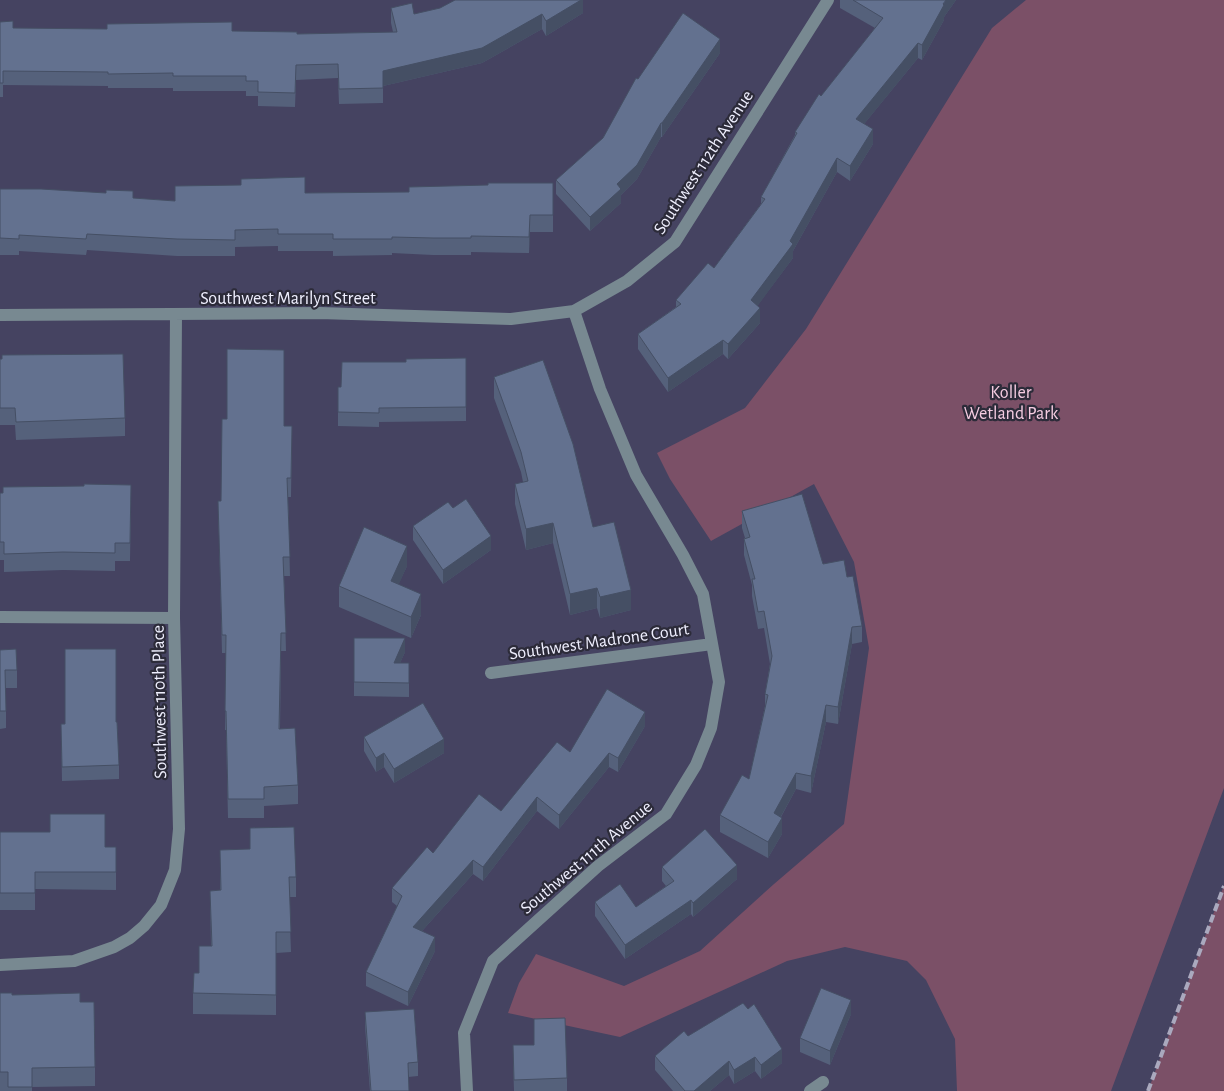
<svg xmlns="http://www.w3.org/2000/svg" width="1224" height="1091" font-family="'Alegreya Sans',sans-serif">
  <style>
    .green { fill: #7b5067 }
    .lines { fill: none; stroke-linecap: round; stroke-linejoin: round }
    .minor { stroke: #788991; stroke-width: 12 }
    .rail { stroke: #aaa9be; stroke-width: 4; stroke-dasharray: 8 4; stroke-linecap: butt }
    .wall { fill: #55617b }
    .shaded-wall { fill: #454f64 }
    .building { fill: #63718f; stroke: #454f64 }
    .labels { text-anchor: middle; stroke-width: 4.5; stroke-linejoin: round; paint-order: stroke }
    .street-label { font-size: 18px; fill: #efeffe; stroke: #2c2b39 }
    .park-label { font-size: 18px; fill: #f5cce1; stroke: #2c2b39 }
  </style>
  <rect width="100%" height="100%" fill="#454361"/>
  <!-- green -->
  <path class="green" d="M 1026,0 L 1224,0 L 1224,788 L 1111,1091 L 957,1091 L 955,1039 L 926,980 L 907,961 L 845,947 L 787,961 L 620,1037 L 508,1013 L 519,983 L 536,954 L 624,986 L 700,951 L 774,884 L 844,824 L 869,648 L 854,562 L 814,484 L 711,541 L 670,479 L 657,453 L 745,408 L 806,329 L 992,28 Z
    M 1224,885 L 1224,1091 L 1148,1091 Z"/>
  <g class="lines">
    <!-- minor -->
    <path class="minor" d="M 0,315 L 320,313 L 511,319 L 574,311 L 627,281 L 675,242 L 828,0
      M 0,617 L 174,618
      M 491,673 L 712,644
      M 0,965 L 74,961 L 114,947 L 130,938 L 144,926 L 161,905 L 175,870 L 179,829 L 174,618 L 176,315
      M 467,1091 L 464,1033 L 493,961 L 598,866 L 666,814 L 696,765 L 711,728 L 719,682 L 703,594 L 683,555 L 636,475 L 600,389 L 574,311
      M 810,1091 L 823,1082"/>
    <!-- rail -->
    <path class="rail" d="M 1148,1091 L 1224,886"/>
  </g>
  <!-- wall -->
  <path class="wall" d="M 583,0 L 583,13 L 546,36 L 542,29 L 482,63 L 383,86 L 383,103 L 339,104 L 338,78 L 296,80 L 295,107 L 258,106 L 258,96 L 246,96 L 246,91 L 173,91 L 173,88 L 108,88 L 108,86 L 3,85 L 3,97 L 0,97 L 0,22 L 13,28 L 232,31 L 297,34 L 393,32 L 391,23 L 391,8 L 414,14 Z
    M 840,0 L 956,0 L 944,17 L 944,20 L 922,60 L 918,58 L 864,124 L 873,144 L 850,181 L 837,172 L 793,251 L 793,258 L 757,306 L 760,323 L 728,359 L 723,354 L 668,392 L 638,349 L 638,334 L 676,307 L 676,300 L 714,268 L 761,204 L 761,197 L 795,135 L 795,132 L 821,96 L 875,28 L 840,8 Z
    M 720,53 L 662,137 L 661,137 L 637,179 L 621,195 L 621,203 L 590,231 L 556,194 L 556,180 L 603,138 L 638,79 Z
    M 553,183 L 553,232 L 530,232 L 529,253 L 471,252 L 471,255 L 433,255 L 392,253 L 392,255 L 333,256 L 333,251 L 278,251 L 278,246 L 235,247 L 235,256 L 177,256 L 87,250 L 86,255 L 19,251 L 19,255 L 0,255 L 0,189 L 175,201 L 305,193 L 409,192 L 488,185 Z
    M 466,358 L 466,421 L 379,422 L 379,427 L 338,426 L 338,387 L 341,387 L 406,362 Z
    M 0,359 L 125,418 L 125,436 L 16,440 L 15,425 L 0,425 Z
    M 494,377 L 593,527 L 631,610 L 600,618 L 597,608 L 570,615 L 553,543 L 526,550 L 515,504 L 515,484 L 523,482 L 521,472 L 494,398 Z
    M 284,426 L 292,426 L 291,497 L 288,497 L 290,576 L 284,576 L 286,651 L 281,651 L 280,729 L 298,785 L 298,804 L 264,806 L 264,818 L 228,818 L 226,730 L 225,730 L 226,653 L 222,653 L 218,501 L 221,501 Z
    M 0,493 L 131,502 L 130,561 L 115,561 L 115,571 L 63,570 L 4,572 L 4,560 L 0,560 Z
    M 453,508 L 491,550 L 443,584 L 413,540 L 413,526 Z
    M 742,511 L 823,564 L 847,577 L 862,626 L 862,642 L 852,644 L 838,724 L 826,722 L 811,793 L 796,789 L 781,817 L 782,834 L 768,858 L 720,832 L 720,815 L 749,779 L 765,706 L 765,694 L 770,664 L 764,628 L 758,629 L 752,596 L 752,585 L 744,555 L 744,539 L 745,538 L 742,528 Z
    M 407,566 L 398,585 L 421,615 L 411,638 L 339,607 L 339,586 Z
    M 0,650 L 17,670 L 17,688 L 6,688 L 6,728 L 0,729 Z
    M 405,652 L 400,663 L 409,663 L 409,697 L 354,696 L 354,682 Z
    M 116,722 L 119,765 L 119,779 L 62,781 L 61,724 Z
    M 645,726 L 618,772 L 609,767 L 559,829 L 537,811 L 483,881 L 473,874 L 422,931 L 435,951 L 408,1006 L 366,986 L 366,972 L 397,906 L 392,902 L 392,888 L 433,853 L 501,811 L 570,752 Z
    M 364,737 L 444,753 L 394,783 L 384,767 L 376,772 L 364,751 Z
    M 250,828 L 296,877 L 296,897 L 289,897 L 291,952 L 276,953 L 276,1015 L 193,1014 L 193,993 L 211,946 L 210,891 L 220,890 L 220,850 L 250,849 Z
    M 0,832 L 105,847 L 116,847 L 116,890 L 35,889 L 35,910 L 0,910 Z
    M 662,867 L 737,879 L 693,917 L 691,914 L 625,959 L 595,916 L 595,902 L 636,907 L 666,886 L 662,881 Z
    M 0,993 L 12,995 L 80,1002 L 95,1067 L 95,1086 L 32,1087 L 32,1091 L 0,1091 Z
    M 365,1012 L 418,1062 L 418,1076 L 408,1077 L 409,1091 L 370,1091 L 365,1026 Z
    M 851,1014 L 830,1065 L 800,1052 L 800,1038 Z
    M 688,1036 L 782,1063 L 761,1079 L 755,1071 L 734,1084 L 729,1075 L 710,1091 L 673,1091 L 655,1070 L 655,1056 Z
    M 513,1059 L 567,1078 L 567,1091 L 514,1091 Z"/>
  <!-- shaded-wall -->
  <path class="shaded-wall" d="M 581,0 L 583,0 L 583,13 L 546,36 L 546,21 Z
    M 946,0 L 956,0 L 944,17 L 944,20 L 922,60 L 922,45 Z
    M 542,14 L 542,29 L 482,63 L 383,86 L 383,71 Z
    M 720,39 L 720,53 L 662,137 L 662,123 Z
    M 918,43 L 918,58 L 856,134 L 856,119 Z
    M 661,123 L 661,137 L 637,179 L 621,195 L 621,203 L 590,231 L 590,217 L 617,184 Z
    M 873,129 L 873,144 L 850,181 L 850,166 Z
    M 837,158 L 837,172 L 793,251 L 793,258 L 751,315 L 751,300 L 790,241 Z
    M 530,215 L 530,232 L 529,253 L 529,237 Z
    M 760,308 L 760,323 L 728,359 L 728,344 Z
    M 723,340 L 723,354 L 668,392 L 668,378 Z
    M 553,523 L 553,543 L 526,550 L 526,529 Z
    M 491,536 L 491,550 L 443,584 L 443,570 Z
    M 407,546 L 407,566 L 391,602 L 391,581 Z
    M 597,588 L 597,608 L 570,615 L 570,594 Z
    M 631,590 L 631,610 L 600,618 L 600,597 Z
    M 421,594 L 421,615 L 411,638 L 411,617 Z
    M 852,627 L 852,644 L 838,724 L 838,707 Z
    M 405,638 L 405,652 L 394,677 L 394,663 Z
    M 826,705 L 826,722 L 811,793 L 811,776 Z
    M 645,712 L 645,726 L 618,772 L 618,758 Z
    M 444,739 L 444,753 L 394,783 L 394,769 Z
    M 384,753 L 384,767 L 376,772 L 376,758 Z
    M 609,753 L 609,767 L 559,829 L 559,815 Z
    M 796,773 L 796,789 L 774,829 L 774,813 Z
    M 537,797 L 537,811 L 483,881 L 483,867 Z
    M 782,818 L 782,834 L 768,858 L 768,842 Z
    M 473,860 L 473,874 L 413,941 L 413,927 Z
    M 737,865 L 737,879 L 693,917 L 693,903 Z
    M 691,900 L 691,914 L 625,959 L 625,945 Z
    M 435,937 L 435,951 L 408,1006 L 408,992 Z
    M 851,1000 L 851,1014 L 830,1065 L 830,1051 Z
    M 782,1049 L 782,1063 L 761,1079 L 761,1065 Z
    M 755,1057 L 755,1071 L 734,1084 L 734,1070 Z
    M 729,1061 L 729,1075 L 710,1091 L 694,1091 Z"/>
  <!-- building -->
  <path class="building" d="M 455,0 L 581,0 L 546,21 L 542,14 L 482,48 L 383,71 L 383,88 L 339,89 L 338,64 L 296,65 L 295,93 L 258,92 L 258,81 L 246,81 L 246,76 L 173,76 L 173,73 L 108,74 L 108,72 L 3,71 L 3,83 L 0,83 L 0,22 L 13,21 L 13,28 L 107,29 L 107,24 L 232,22 L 232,31 L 297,32 L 297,34 L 397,32 L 391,8 L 412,3 L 414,14 L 440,8 Z
    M 853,0 L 946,0 L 943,4 L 944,5 L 922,45 L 918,43 L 856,119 L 873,129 L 850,166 L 837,158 L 790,241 L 793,244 L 751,300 L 760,308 L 728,344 L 723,340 L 668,378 L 638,334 L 681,304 L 676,300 L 708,263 L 714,268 L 765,199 L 761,197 L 797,133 L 795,132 L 819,94 L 821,96 L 883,18 Z
    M 683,13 L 720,39 L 662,123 L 661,123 L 637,165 L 617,184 L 621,189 L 590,217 L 556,180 L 603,138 L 636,78 L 638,79 Z
    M 305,177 L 305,193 L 409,192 L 409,187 L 488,185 L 488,183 L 553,183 L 553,215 L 530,215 L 529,237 L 471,236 L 471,238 L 433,238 L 392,237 L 392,239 L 333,239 L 333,234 L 278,234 L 278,229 L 235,230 L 235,240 L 177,239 L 87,234 L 86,239 L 19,235 L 19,239 L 0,238 L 0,189 L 41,189 L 106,193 L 106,190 L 133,191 L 133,198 L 175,201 L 175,186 L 241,185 L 241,179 Z
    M 227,349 L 284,350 L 284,426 L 292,426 L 291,478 L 287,478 L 290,557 L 283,557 L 286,633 L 281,633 L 279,729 L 295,728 L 298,785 L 264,787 L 264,799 L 228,799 L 226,711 L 225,711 L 226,635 L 222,635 L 218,501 L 221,501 L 222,419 L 227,419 Z
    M 123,354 L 125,418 L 16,422 L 15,408 L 0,408 L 0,359 L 2,359 L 2,355 Z
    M 466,358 L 466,407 L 379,408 L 379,413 L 338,412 L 338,387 L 341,387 L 342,362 L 406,362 L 406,359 Z
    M 543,360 L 573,444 L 593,527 L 614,522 L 631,590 L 600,597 L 597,588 L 570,594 L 553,523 L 526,529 L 515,484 L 528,481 L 521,452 L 494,377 Z
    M 84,484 L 131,485 L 130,543 L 115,543 L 115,553 L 63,552 L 4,554 L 4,542 L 0,542 L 0,493 L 3,493 L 3,487 L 84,486 Z
    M 802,494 L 823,564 L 844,560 L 847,577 L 853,576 L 862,626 L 852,627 L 838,707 L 826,705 L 811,776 L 796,773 L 774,813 L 782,818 L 768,842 L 720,815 L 742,775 L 749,779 L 768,695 L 765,694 L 772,656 L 764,611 L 758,612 L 752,579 L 755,579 L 744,539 L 750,537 L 742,511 Z
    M 466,499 L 491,536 L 443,570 L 413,526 L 448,502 L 453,508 Z
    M 364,527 L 407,546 L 391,581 L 421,594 L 411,617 L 339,586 Z
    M 354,638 L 405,638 L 394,663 L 409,663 L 409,683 L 354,682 Z
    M 16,649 L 17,670 L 5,670 L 6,711 L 0,711 L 0,650 Z
    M 65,649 L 116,649 L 116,722 L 117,722 L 119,765 L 62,767 L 61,724 L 65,724 Z
    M 607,689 L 645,712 L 618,758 L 609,753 L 559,815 L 537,797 L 483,867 L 473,860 L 413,927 L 435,937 L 408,992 L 366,972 L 402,896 L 392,888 L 427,847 L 433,853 L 479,794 L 501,811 L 557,742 L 570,752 Z
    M 423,703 L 444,739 L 394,769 L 384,753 L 376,758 L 364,737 Z
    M 50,814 L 105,814 L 105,847 L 116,847 L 116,872 L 35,872 L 35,893 L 0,893 L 0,832 L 50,832 Z
    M 294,827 L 296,877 L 289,877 L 291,932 L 276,932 L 276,995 L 193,993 L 194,973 L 199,973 L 199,946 L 212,946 L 210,891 L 221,890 L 220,850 L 250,849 L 250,828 Z
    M 705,829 L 737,865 L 693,903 L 691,900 L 625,945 L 595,902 L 620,884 L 636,907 L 674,881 L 662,867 Z
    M 821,988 L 851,1000 L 830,1051 L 800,1038 Z
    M 0,993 L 12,993 L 12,995 L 80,993 L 80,1002 L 94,1002 L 95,1067 L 32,1068 L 32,1087 L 8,1087 L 8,1072 L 0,1072 Z
    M 743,1003 L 748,1009 L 754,1004 L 782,1049 L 761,1065 L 755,1057 L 734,1070 L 729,1061 L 694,1091 L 685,1091 L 655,1056 L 684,1031 L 688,1036 Z
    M 414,1009 L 418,1062 L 408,1063 L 409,1091 L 371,1091 L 365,1012 Z
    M 565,1018 L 567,1078 L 514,1080 L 513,1045 L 534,1045 L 534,1019 Z"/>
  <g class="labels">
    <!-- street labels -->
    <g class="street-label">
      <text transform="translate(703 162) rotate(-57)" y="6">Southwest 112th Avenue</text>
      <text x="288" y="304">Southwest Marilyn Street</text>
      <text transform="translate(599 641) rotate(-8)" y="6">Southwest Madrone Court</text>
      <text transform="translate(159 702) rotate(-91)" y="6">Southwest 110th Place</text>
      <text transform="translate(586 857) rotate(-40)" y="6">Southwest 111th Avenue</text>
    </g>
    <!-- park labels -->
    <g class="park-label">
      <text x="1011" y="398">Koller<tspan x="1011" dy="21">Wetland Park</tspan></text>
    </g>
  </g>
</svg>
